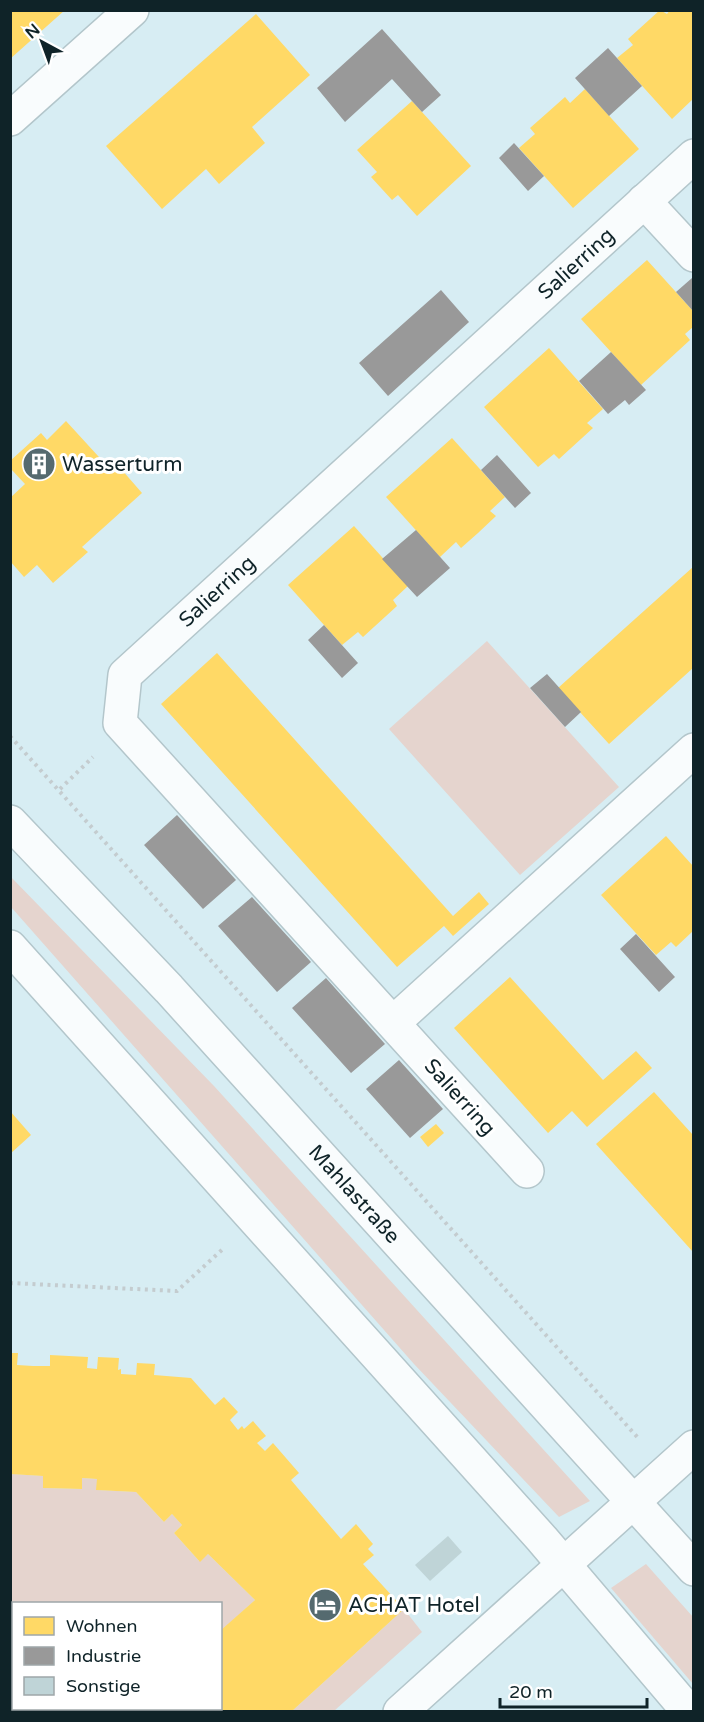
<svg xmlns="http://www.w3.org/2000/svg" width="704" height="1722" font-family="'Varela Round',sans-serif">
  <style>
    .green { fill: #e5d4ce }
    .homes { fill: #ffd966 }
    .industry { fill: #999 }
    .building { fill: #bfd4d7 }
    .lines { fill: none; stroke-linecap: round; stroke-linejoin: round }
    .minor-casing { stroke: #b3c6cb; stroke-width: 36 }
    .path { stroke: #c4cccf; stroke-width: 4; stroke-dasharray: 3 4.5; stroke-linecap: butt }
    .minor { stroke: #f9fcfd; stroke-width: 33 }
    .labels { text-anchor: middle; stroke-width: 6; stroke-linejoin: round; paint-order: stroke }
    .street-label { font-size: 21px; fill: #0f2328; stroke: #fff }
    .poi-label { font-size: 21px; fill: #0f2328; stroke: #fff; text-anchor: start }
  </style>
  <rect width="100%" height="100%" fill="#d7edf3"/>
  <!-- green -->
  <path class="green" d="M 487,641 L 619,787 L 520,875 L 389,729 Z
    M 10,876 L 214,1086 L 590,1501 L 559,1517 L 414,1364 L 11,907 Z
    M 12,1474 L 43,1476 L 43,1488 L 81,1489 L 82,1478 L 97,1479 L 97,1490 L 136,1492 L 164,1522 L 172,1514 L 182,1525 L 174,1533 L 199,1561 L 208,1554 L 255,1600 L 221,1631 L 220,1604 L 14,1604 L 14,1708 L 135,1709 L 131,1712 L 11,1712 Z
    M 646,1564 L 693,1617 L 693,1684 L 611,1588 Z
    M 404,1609 L 422,1632 L 334,1711 L 291,1712 Z"/>
  <!-- homes -->
  <path class="homes" d="M 10,10 L 65,10 L 10,59 Z
    M 660,10 L 667,14 L 670,10 L 693,12 L 693,99 L 672,119 L 617,58 L 633,45 L 628,39 Z
    M 256,14 L 310,75 L 252,127 L 265,143 L 219,184 L 206,169 L 162,209 L 106,146 Z
    M 585,89 L 639,149 L 573,208 L 519,148 L 535,134 L 530,128 L 547,113 L 565,97 L 570,103 Z
    M 412,101 L 471,166 L 417,216 L 398,195 L 392,200 L 371,177 L 377,172 L 357,150 Z
    M 647,260 L 693,311 L 693,327 L 685,334 L 690,340 L 641,385 L 581,319 Z
    M 549,348 L 603,409 L 587,423 L 593,428 L 559,459 L 554,454 L 538,467 L 484,407 Z
    M 66,421 L 109,468 L 115,462 L 142,493 L 82,547 L 88,552 L 53,583 L 37,565 L 24,577 L 10,561 L 10,498 L 25,484 L 10,468 L 10,461 L 41,433 L 47,440 Z
    M 452,438 L 505,497 L 490,511 L 496,516 L 478,533 L 461,548 L 456,542 L 440,557 L 386,497 Z
    M 354,526 L 408,586 L 393,600 L 397,606 L 363,637 L 358,632 L 342,645 L 288,585 Z
    M 693,567 L 693,668 L 609,744 L 558,688 Z
    M 217,653 L 453,916 L 479,892 L 489,904 L 453,936 L 444,926 L 397,967 L 161,704 Z
    M 666,836 L 693,866 L 693,931 L 676,947 L 671,942 L 656,955 L 601,895 Z
    M 510,977 L 603,1080 L 636,1051 L 652,1068 L 587,1127 L 572,1111 L 548,1133 L 454,1028 Z
    M 654,1092 L 693,1135 L 693,1252 L 596,1144 Z
    M 10,1111 L 31,1135 L 10,1154 Z
    M 436,1124 L 444,1133 L 428,1147 L 420,1137 Z
    M 10,1353 L 18,1353 L 17,1365 L 33,1366 L 50,1366 L 50,1355 L 88,1357 L 87,1368 L 97,1369 L 98,1357 L 119,1358 L 118,1370 L 121,1369 L 121,1374 L 136,1375 L 137,1363 L 155,1364 L 154,1375 L 191,1378 L 215,1405 L 224,1397 L 238,1412 L 230,1420 L 238,1430 L 242,1426 L 244,1429 L 253,1421 L 266,1436 L 257,1443 L 265,1451 L 273,1443 L 299,1473 L 291,1480 L 341,1539 L 356,1524 L 373,1544 L 368,1549 L 374,1555 L 363,1564 L 404,1609 L 291,1712 L 131,1712 L 135,1708 L 220,1708 L 220,1631 L 255,1600 L 208,1554 L 200,1562 L 174,1533 L 182,1525 L 172,1514 L 164,1522 L 136,1492 L 96,1490 L 97,1479 L 82,1478 L 82,1489 L 43,1488 L 43,1476 L 10,1474 Z"/>
  <!-- industry -->
  <path class="industry" d="M 382,29 L 441,95 L 422,112 L 392,79 L 345,122 L 317,88 Z
    M 608,48 L 642,86 L 609,116 L 575,78 Z
    M 514,143 L 544,176 L 528,191 L 499,158 Z
    M 692,278 L 693,279 L 693,311 L 676,292 Z
    M 441,290 L 469,322 L 388,396 L 359,363 Z
    M 611,352 L 646,390 L 629,405 L 625,400 L 608,414 L 579,381 Z
    M 497,455 L 531,493 L 515,508 L 481,470 Z
    M 416,530 L 450,568 L 417,597 L 382,559 Z
    M 324,625 L 358,663 L 342,678 L 308,640 Z
    M 547,674 L 581,712 L 565,727 L 530,688 Z
    M 177,815 L 236,880 L 203,909 L 144,845 Z
    M 252,897 L 311,962 L 277,992 L 218,926 Z
    M 636,934 L 675,977 L 659,992 L 620,949 Z
    M 326,978 L 385,1044 L 351,1073 L 292,1008 Z
    M 399,1060 L 443,1109 L 410,1138 L 366,1089 Z"/>
  <!-- building -->
  <path class="building" d="M 448,1536 L 462,1552 L 430,1581 L 415,1565 Z"/>
  <g class="lines">
    <!-- minor casing -->
    <g class="minor-casing">
      <g id="minor">
        <path d="M 10,119 L 132,10"/>
        <path d="M 644,201 L 694,255"/>
        <path id="s1" d="M 10,822 L 169,989 L 694,1569"/>
        <path d="M 10,947 L 542,1539 L 689,1712"/>
        <path d="M 394,1022 L 694,750"/>
        <path id="s2" d="M 527,1171 L 120,723 L 125,675 L 694,156"/>
        <path d="M 400,1712 L 694,1447"/>
      </g>
    </g>
    <!-- path -->
    <path class="path" d="M 10,736 L 639,1439
      M 60,789 L 93,757
      M 10,1283 L 177,1291 L 224,1248"/>
    <!-- minor -->
    <use href="#minor" class="minor"/>
  </g>
  <!-- icons -->
  <defs>
    <g id="building-disc" transform="scale(1.725)"><circle r="9.5" fill="#556a6f" stroke="#fff"/><path d="M-4-6H4V6H1V3H-1V6H-4ZM-2.5-4.3h1.7v1.8h-1.7ZM.8-4.3h1.7v1.8H.8ZM-2.5-1h1.7V.8h-1.7ZM.8-1h1.7V.8H.8Z" fill="#fff"/></g>
    <g id="hotel-disc" transform="scale(1.725)"><circle r="9.5" fill="#556a6f" stroke="#fff"/><path d="M-6-4.5h1.5V1H6V5H4.5V3h-9V5H-6ZM-4 0a1.8 1.8 0 1 1 3.6 0ZM.5 0V-2.5h3Q6-2.5 6 0Z" fill="#fff"/></g>
  </defs>
  <g fill-rule="evenodd">
    <use href="#building-disc" x="39" y="464"/>
    <use href="#hotel-disc" x="325" y="1605"/>
  </g>
  <g class="labels">
    <!-- street labels -->
    <g class="street-label">
      <text dy="7" stroke="none"><textPath href="#s2" startOffset="1264">Salierring</textPath></text>
      <text dy="7" stroke="none"><textPath href="#s2" startOffset="778">Salierring</textPath></text>
      <text transform="translate(460 1097) rotate(48)" y="7">Salierring</text>
      <text dy="7" stroke="none"><textPath href="#s1" startOffset="507">Mahlastraße</textPath></text>
    </g>
    <!-- poi labels -->
    <g class="poi-label">
      <text x="62" y="471">Wasserturm</text>
      <text x="348" y="1612">ACHAT Hotel</text>
    </g>
  </g>
  <!-- border -->
  <rect width="704" height="1722" fill="none" stroke="#0f2328" stroke-width="24"/>
  <!-- legend -->
  <rect x="12" y="1602" width="210" height="108" fill="#ffffff" stroke="#9fa7a9" stroke-width="1.5"/>
  <rect x="24" y="1617" width="30" height="18" fill="#ffd966" stroke="#9fa7a9" stroke-width="1.5"/>
  <text x="66" y="1632" font-size="18" fill="#0f2328">Wohnen</text>
  <rect x="24" y="1647" width="30" height="18" fill="#999999" stroke="#9fa7a9" stroke-width="1.5"/>
  <text x="66" y="1662" font-size="18" fill="#0f2328">Industrie</text>
  <rect x="24" y="1677" width="30" height="18" fill="#bfd4d7" stroke="#9fa7a9" stroke-width="1.5"/>
  <text x="66" y="1692" font-size="18" fill="#0f2328">Sonstige</text>
  <!-- north arrow -->
  <g transform="translate(42 42) rotate(319)" stroke="#ffffff" stroke-width="4.5" paint-order="stroke">
  <path d="M0-4.5L10 22L0 15L-10 22Z" fill="#0f2328"/>
  <text y="-9" font-size="16" font-weight="bold" text-anchor="middle" fill="#0f2328">N</text>
  </g>
  <!-- scale -->
  <path d="M500 1698v9h147v-9" fill="none" stroke="#0f2328" stroke-width="3"/>
  <text x="509" y="1698" font-size="18" fill="#0f2328" stroke="#ffffff" stroke-width="4.5" paint-order="stroke">20 m</text>
</svg>
